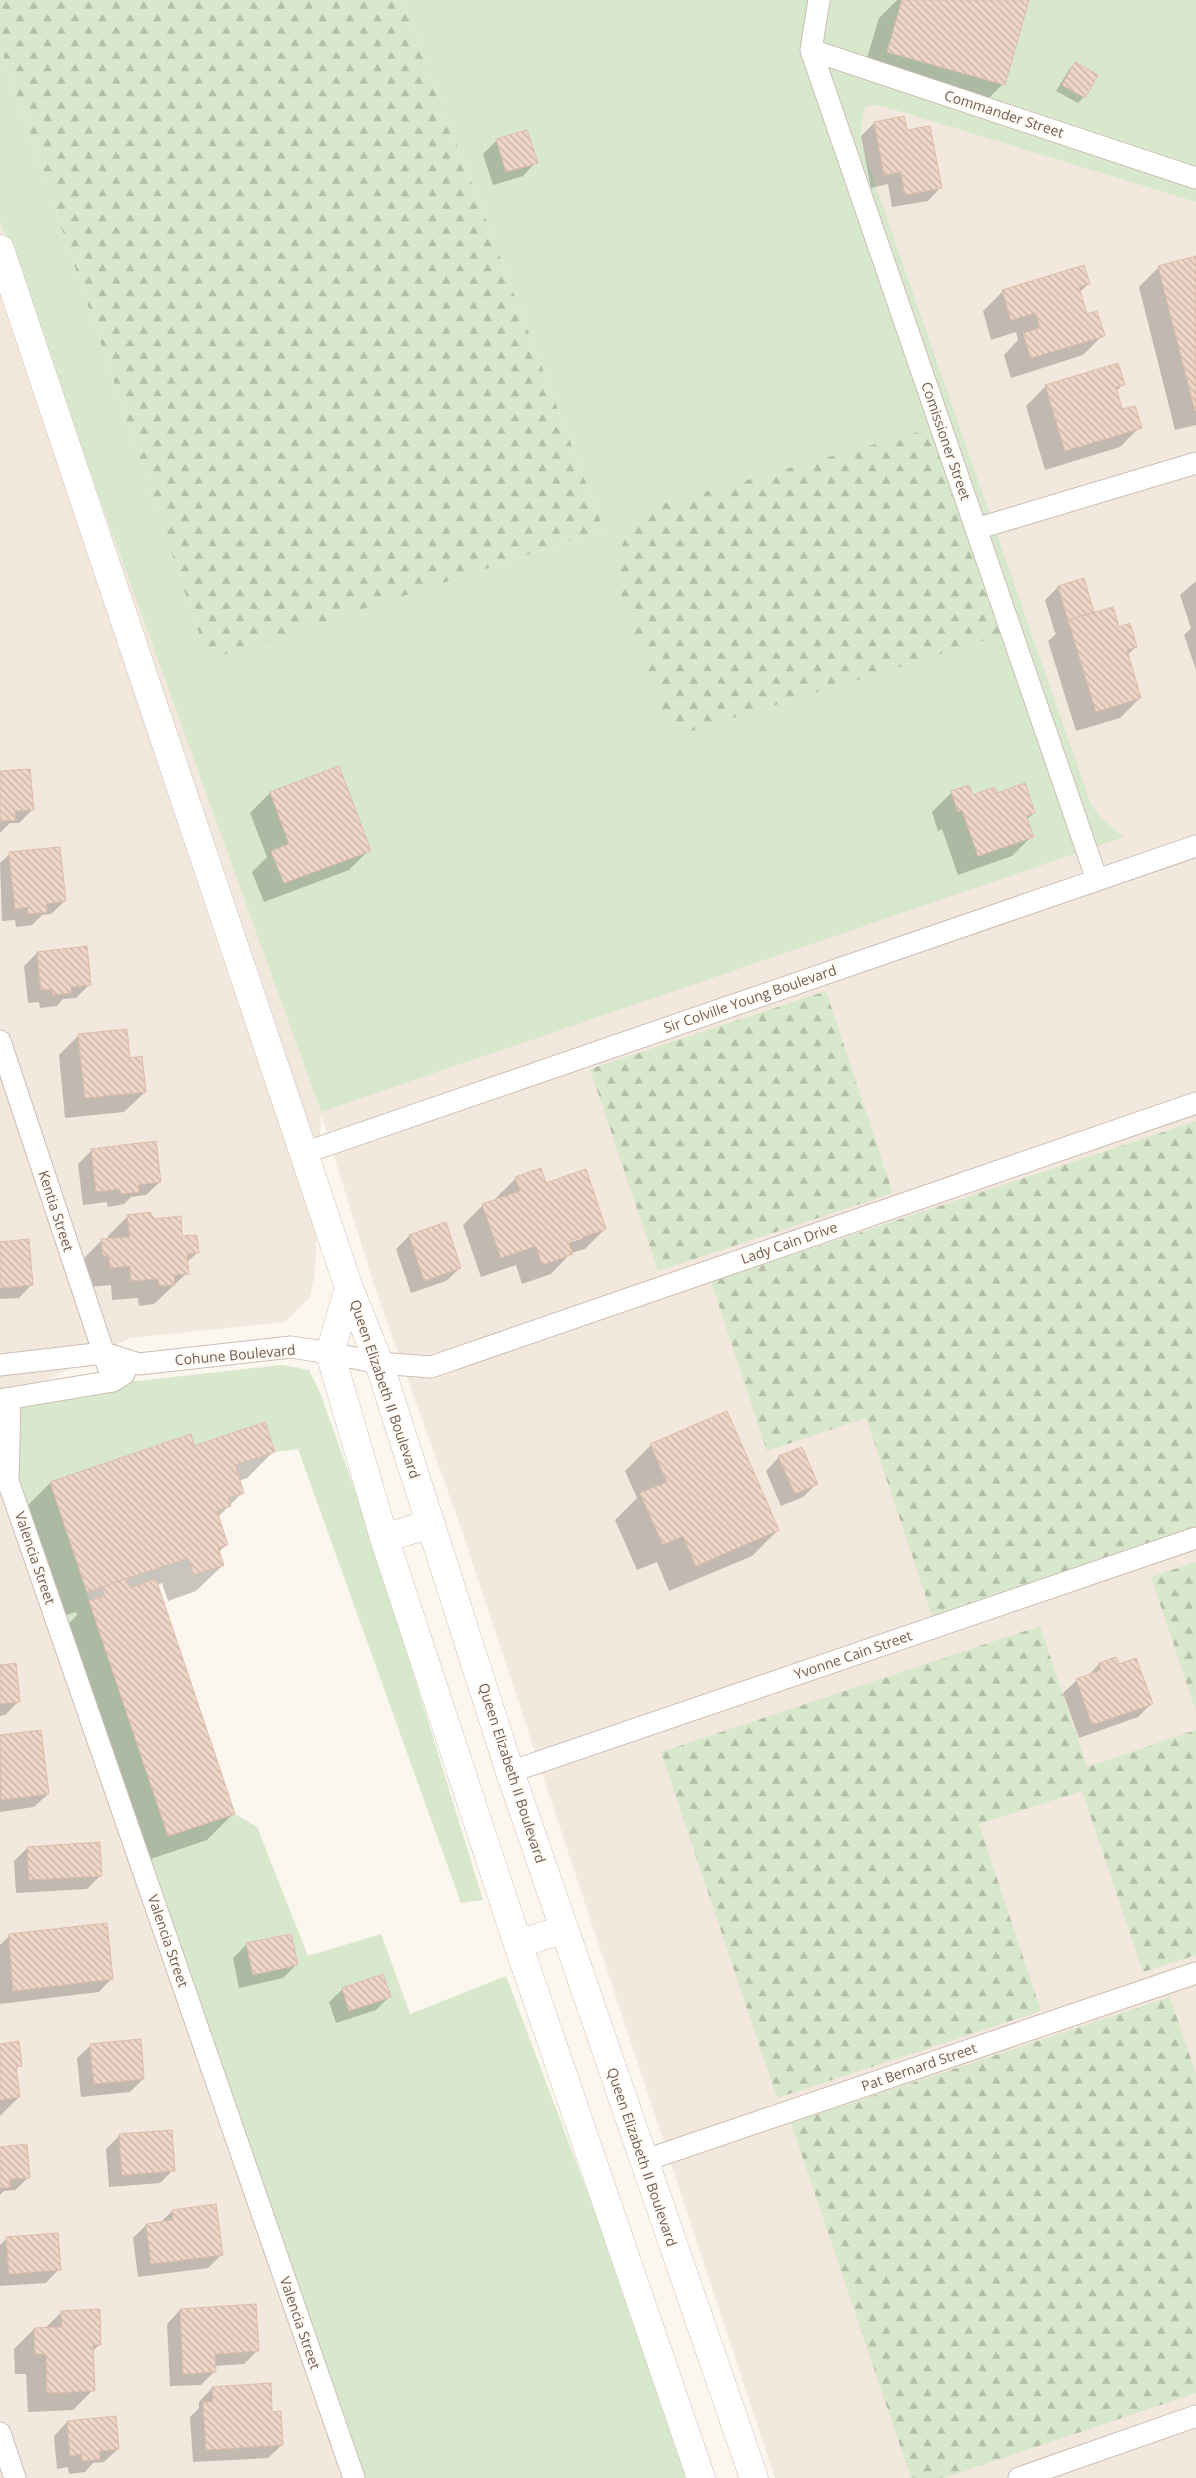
<svg xmlns="http://www.w3.org/2000/svg" width="1196" height="2478" font-family="'Open Sans',sans-serif">
  <style>
    .residential { fill: #f2e8dd }
    .green { fill: #d8e8cc }
    .forest { fill: url(#forest-firs) }
    .shadow { fill: #0003; fill-rule: evenodd }
    .building { fill: url(#building-back-hatch); stroke: #dfbdaa }
    .lines { fill: none; stroke-linecap: round; stroke-linejoin: round }
    .street-casing { stroke: #cdbeb4; stroke-width: 23 }
    .secondary-casing { stroke: #d2c0b4; stroke-width: 29 }
    .street { stroke: #fff; stroke-width: 21 }
    .secondary { stroke: #fff; stroke-width: 28 }
    .labels { text-anchor: middle; stroke-width: 4; stroke-linejoin: round; paint-order: stroke }
    .street-label { font-size: 14px; fill: #755e52; stroke: #fefaf4 }
  </style>
  <defs>
    <pattern id="forest-firs" width="22" height="20" patternUnits="userSpaceOnUse" patternTransform="scale(1.25)"><rect width="22" height="20" fill="#d8e8cc"/><path d="M5 1l3.5 6h-7zM16 11l3.5 6h-7z" fill="#b4bfa8"/></pattern>
    <pattern id="building-back-hatch" width="6" height="6" patternUnits="userSpaceOnUse" patternTransform="scale(1.25)"><rect width="6" height="6" fill="#eed6c8"/><path d="M-1 5l2 2M0 0l6 6M5-1l2 2" fill="none" stroke="#c5b1a5"/></pattern>
  </defs>
  <rect width="100%" height="100%" fill="#fbf6ee"/>
  <!-- residential -->
  <path class="residential" d="M 872,105 L 882,106 L 1196,202 L 1196,2478 L 775,2478 L 461,1528 L 375,1288 L 321,1114 L 315,1273 L 310,1297 L 285,1322 L 130,1338 L 10,1399 L 354,2478 L 0,2478 L 0,222 L 321,1112 L 1123,836 L 1101,818 L 1091,804 L 863,149 L 861,123 L 864,109 Z"/>
  <!-- green -->
  <path class="green" d="M 402,0 L 1196,0 L 1196,202 L 882,106 L 872,105 L 865,108 C 860,123 861,134 863,149 L 1091,804 L 1101,818 L 1124,837 L 321,1112 L 0,222 L 0,46 L 208,659 L 604,530 Z
    M 282,1365 L 309,1370 L 321,1395 L 370,1533 L 483,1900 L 461,1903 L 298,1449 L 275,1452 L 264,1422 L 194,1446 L 190,1434 L 50,1482 L 168,1836 L 235,1814 L 257,1827 L 308,1956 L 381,1934 L 410,2014 L 506,1976 L 695,2478 L 354,2478 L 8,1481 L 10,1399 L 113,1381 L 137,1381 Z"/>
  <!-- forest -->
  <path class="forest" d="M 0,0 L 402,0 L 604,530 L 208,660 L 0,46 Z
    M 935,427 L 1012,632 L 672,737 L 612,569 L 637,511 Z
    M 826,991 L 893,1193 L 658,1271 L 590,1069 Z
    M 1196,1121 L 1196,1530 L 933,1618 L 866,1418 L 767,1451 L 711,1282 Z
    M 1196,1562 L 1196,1711 L 1151,1577 Z
    M 1040,1626 L 1087,1767 L 1196,1730 L 1196,1955 L 1143,1972 L 1082,1791 L 979,1824 L 1041,2011 L 777,2098 L 661,1752 Z
    M 1170,1997 L 1196,2074 L 1196,2393 L 944,2478 L 911,2478 L 791,2123 Z"/>
  <!-- shadow -->
  <path class="shadow" d="M 897,0 L 1028,0 L 1003,84 L 977,110 L 861,78 L 879,18 Z
    M 1075,63 L 1084,97 L 1078,103 L 1056,91 L 1069,70 Z
    M 874,123 L 906,132 L 941,187 L 928,201 L 892,207 L 888,184 L 871,188 L 861,136 Z
    M 497,140 L 536,162 L 523,176 L 493,185 L 483,154 Z
    M 1196,257 L 1196,425 L 1175,430 L 1139,287 L 1159,267 Z
    M 1088,284 L 1079,293 L 1087,316 L 1103,335 L 1083,355 L 1011,378 L 1004,355 L 1018,340 L 1016,332 L 991,340 L 983,311 L 1003,291 Z
    M 1123,384 L 1116,392 L 1122,411 L 1140,427 L 1120,447 L 1045,470 L 1026,406 L 1046,386 Z
    M 1083,579 L 1093,612 L 1090,615 L 1118,629 L 1136,647 L 1127,655 L 1140,698 L 1120,718 L 1076,731 L 1048,641 L 1057,633 L 1055,633 L 1045,600 L 1058,587 Z
    M 1196,581 L 1196,670 L 1184,635 L 1191,628 L 1180,595 Z
    M 338,768 L 369,850 L 349,870 L 264,902 L 252,872 L 267,857 L 250,813 L 270,793 Z
    M 0,773 L 33,809 L 19,823 L 10,823 L 0,833 Z
    M 952,792 L 972,796 L 996,795 L 1034,813 L 1026,820 L 1032,836 L 1012,856 L 958,875 L 942,829 L 938,831 L 932,812 Z
    M 10,854 L 65,901 L 51,914 L 42,915 L 32,925 L 16,927 L 15,920 L 2,921 L 0,863 Z
    M 37,953 L 90,984 L 76,998 L 63,999 L 57,1006 L 40,1008 L 39,1002 L 28,1003 L 24,966 Z
    M 79,1035 L 129,1059 L 145,1092 L 124,1112 L 65,1118 L 59,1055 Z
    M 91,1151 L 160,1182 L 146,1195 L 131,1197 L 124,1204 L 108,1207 L 107,1202 L 83,1205 L 78,1164 Z
    M 516,1178 L 545,1184 L 605,1229 L 585,1249 L 571,1253 L 551,1274 L 522,1284 L 516,1265 L 481,1277 L 463,1225 L 483,1205 L 497,1200 L 496,1198 ZM 583,1236 L 583,1238 L 563,1245 L 562,1243 Z
    M 128,1216 L 154,1220 L 181,1237 L 197,1253 L 186,1263 L 187,1273 L 154,1304 L 139,1306 L 138,1298 L 112,1300 L 111,1285 L 91,1287 L 90,1277 L 84,1275 L 82,1260 L 102,1240 L 108,1240 L 108,1236 Z
    M 409,1236 L 460,1268 L 446,1281 L 411,1293 L 396,1249 Z
    M 0,1243 L 32,1284 L 19,1298 L 0,1299 Z
    M 190,1436 L 194,1447 L 273,1452 L 247,1478 L 239,1481 L 243,1492 L 218,1517 L 227,1544 L 218,1553 L 223,1565 L 196,1591 L 168,1601 L 162,1583 L 157,1585 L 233,1814 L 207,1840 L 142,1862 L 64,1628 L 77,1615 L 76,1612 L 61,1617 L 24,1509 L 50,1483 Z
    M 651,1445 L 778,1530 L 752,1556 L 669,1591 L 657,1562 L 637,1570 L 615,1520 L 637,1498 L 625,1471 Z
    M 779,1457 L 816,1484 L 803,1497 L 781,1506 L 766,1471 Z
    M 1115,1658 L 1118,1665 L 1151,1704 L 1138,1717 L 1079,1738 L 1063,1693 L 1077,1680 L 1087,1677 L 1099,1664 Z
    M 0,1666 L 18,1702 L 5,1715 L 0,1716 Z
    M 40,1731 L 48,1794 L 34,1807 L 0,1812 L 0,1736 Z
    M 27,1848 L 101,1875 L 87,1889 L 16,1893 L 14,1861 Z
    M 10,1935 L 112,1978 L 99,1992 L 0,2004 L 0,1945 Z
    M 247,1944 L 296,1965 L 283,1978 L 239,1988 L 233,1958 Z
    M 343,1989 L 389,1997 L 376,2010 L 336,2023 L 329,2002 Z
    M 0,2045 L 20,2065 L 15,2070 L 19,2097 L 0,2116 Z
    M 91,2045 L 143,2079 L 130,2092 L 81,2097 L 77,2058 Z
    M 119,2136 L 173,2170 L 160,2183 L 109,2187 L 106,2149 Z
    M 0,2148 L 29,2177 L 15,2190 L 4,2191 L 0,2195 Z
    M 172,2211 L 222,2254 L 208,2268 L 138,2277 L 133,2238 L 146,2225 L 160,2223 Z
    M 7,2238 L 59,2269 L 46,2283 L 0,2286 L 0,2245 Z
    M 180,2310 L 257,2351 L 244,2364 L 214,2366 L 215,2371 L 201,2385 L 170,2386 L 167,2324 Z
    M 62,2312 L 100,2344 L 92,2352 L 93,2390 L 73,2410 L 28,2412 L 26,2374 L 15,2374 L 14,2349 L 34,2329 L 45,2328 Z
    M 212,2388 L 271,2413 L 282,2445 L 268,2458 L 193,2462 L 190,2417 L 199,2408 L 199,2402 Z
    M 67,2422 L 118,2449 L 104,2462 L 93,2463 L 85,2472 L 69,2474 L 68,2467 L 57,2469 L 54,2436 Z"/>
  <!-- building -->
  <path class="building" d="M 902,0 L 1029,0 L 1005,85 L 887,52 Z
    M 1075,62 L 1098,75 L 1085,98 L 1062,85 Z
    M 904,116 L 907,130 L 930,126 L 942,188 L 905,195 L 901,172 L 884,175 L 874,122 Z
    M 527,130 L 538,163 L 506,172 L 496,139 Z
    M 1196,256 L 1196,410 L 1195,411 L 1158,266 Z
    M 1084,265 L 1090,284 L 1079,287 L 1087,314 L 1097,311 L 1105,336 L 1031,358 L 1023,333 L 1040,328 L 1036,313 L 1011,320 L 1002,290 Z
    M 1118,363 L 1125,385 L 1116,387 L 1122,409 L 1135,406 L 1142,428 L 1065,451 L 1045,385 Z
    M 1084,578 L 1094,612 L 1068,620 L 1058,586 Z
    M 1113,607 L 1119,627 L 1130,623 L 1137,647 L 1127,650 L 1141,698 L 1096,712 L 1068,620 Z
    M 339,766 L 371,851 L 284,883 L 271,851 L 289,844 L 270,792 Z
    M 30,769 L 34,810 L 15,811 L 16,820 L 0,821 L 0,771 Z
    M 1025,783 L 1035,813 L 1026,816 L 1034,837 L 978,856 L 962,810 L 958,812 L 951,791 L 969,785 L 973,795 L 995,787 L 997,793 Z
    M 60,847 L 66,901 L 46,904 L 47,912 L 28,914 L 28,907 L 15,909 L 9,852 Z
    M 87,946 L 91,985 L 71,987 L 71,993 L 53,995 L 52,989 L 41,990 L 37,952 Z
    M 127,1029 L 130,1058 L 142,1056 L 146,1092 L 85,1098 L 78,1034 Z
    M 156,1141 L 161,1182 L 138,1185 L 139,1192 L 121,1194 L 120,1189 L 96,1192 L 91,1149 Z
    M 541,1168 L 546,1183 L 586,1169 L 606,1229 L 568,1242 L 573,1254 L 542,1265 L 536,1246 L 501,1258 L 482,1204 L 520,1191 L 515,1177 Z
    M 150,1212 L 154,1219 L 181,1216 L 182,1236 L 197,1235 L 199,1253 L 187,1254 L 189,1274 L 174,1275 L 175,1285 L 159,1286 L 158,1279 L 131,1281 L 130,1266 L 110,1268 L 109,1257 L 103,1255 L 101,1239 L 130,1237 L 127,1215 Z
    M 446,1222 L 461,1268 L 424,1281 L 409,1235 Z
    M 29,1239 L 33,1285 L 0,1288 L 0,1242 Z
    M 727,1411 L 779,1530 L 696,1566 L 683,1536 L 663,1545 L 640,1493 L 667,1482 L 650,1444 Z
    M 265,1422 L 275,1452 L 235,1465 L 244,1493 L 228,1498 L 231,1506 L 217,1511 L 228,1545 L 218,1548 L 224,1565 L 194,1575 L 188,1558 L 87,1592 L 50,1482 L 191,1434 L 194,1446 Z
    M 802,1447 L 818,1484 L 795,1494 L 778,1456 Z
    M 127,1578 L 130,1588 L 156,1579 L 235,1814 L 168,1836 L 89,1601 L 105,1596 L 102,1587 Z
    M 1116,1657 L 1119,1664 L 1136,1658 L 1153,1704 L 1092,1725 L 1076,1679 L 1101,1670 L 1099,1663 Z
    M 16,1663 L 20,1702 L 0,1704 L 0,1665 Z
    M 41,1730 L 49,1794 L 1,1800 L 0,1735 Z
    M 100,1842 L 102,1876 L 29,1880 L 27,1847 Z
    M 107,1923 L 113,1979 L 13,1991 L 9,1934 Z
    M 291,1934 L 298,1965 L 253,1975 L 246,1943 Z
    M 383,1974 L 391,1997 L 349,2011 L 342,1988 Z
    M 141,2039 L 144,2079 L 94,2084 L 90,2044 Z
    M 19,2041 L 22,2066 L 16,2067 L 20,2097 L 0,2100 L 0,2044 Z
    M 172,2130 L 175,2171 L 122,2175 L 119,2134 Z
    M 27,2144 L 30,2178 L 10,2179 L 10,2187 L 0,2188 L 0,2147 Z
    M 216,2204 L 223,2255 L 151,2264 L 146,2224 L 173,2220 L 172,2210 Z
    M 58,2233 L 61,2270 L 9,2274 L 6,2237 Z
    M 256,2304 L 259,2351 L 215,2354 L 216,2372 L 183,2374 L 180,2309 Z
    M 100,2309 L 101,2345 L 93,2345 L 95,2391 L 47,2393 L 46,2354 L 35,2354 L 34,2328 L 62,2327 L 61,2311 Z
    M 271,2383 L 272,2412 L 281,2411 L 283,2445 L 206,2450 L 203,2402 L 213,2402 L 212,2387 Z
    M 116,2416 L 119,2449 L 99,2451 L 100,2459 L 82,2461 L 81,2454 L 70,2456 L 67,2421 Z"/>
  <g class="lines">
    <!-- street casing -->
    <g class="street-casing">
      <path id="street" d="M 819,0 L 811,50 L 1097,880
        M 811,50 L 1196,178
        M 976,529 L 1196,463
        M 0,1041 L 113,1381
        M 304,1153 L 1196,846
        M 0,1365 L 104,1353 L 139,1364 L 291,1347 L 330,1353 L 379,1363 L 431,1367 L 1196,1103
        M 10,1399 L 8,1481 L 354,2478
        M 0,1400 L 113,1381 L 124,1374
        M 510,1772 L 1196,1538
        M 643,2161 L 1196,1973
        M 0,2433 L 15,2478
        M 1019,2478 L 1196,2416"/>
    </g>
    <!-- secondary casing -->
    <g class="secondary-casing">
      <path id="secondary" d="M 0,249 L 349,1288 L 379,1363 L 510,1772 L 754,2478
        M 349,1288 L 330,1353 L 384,1538 L 518,1944 L 701,2478
        M 384,1538 L 431,1524
        M 518,1944 L 564,1929"/>
    </g>
    <!-- street -->
    <use href="#street" class="street"/>
    <!-- secondary -->
    <use href="#secondary" class="secondary"/>
  </g>
  <g class="labels">
    <!-- street labels -->
    <g class="street-label">
      <text transform="translate(1004 114) rotate(18)" y="5">Commander Street</text>
      <text transform="translate(946 441) rotate(71)" y="5">Comissioner Street</text>
      <text transform="translate(750 999) rotate(-19)" y="5">Sir Colville Young Boulevard</text>
      <text transform="translate(56 1211) rotate(72)" y="5">Kentia Street</text>
      <text transform="translate(789 1243) rotate(-19)" y="5">Lady Cain Drive</text>
      <text transform="translate(235 1355) rotate(-5)" y="5">Cohune Boulevard</text>
      <text transform="translate(385 1389) rotate(71)" y="5">Queen Elizabeth II Boulevard</text>
      <text transform="translate(35 1558) rotate(71)" y="5">Valencia Street</text>
      <text transform="translate(853 1655) rotate(-19)" y="5">Yvonne Cain Street</text>
      <text transform="translate(512 1773) rotate(72)" y="5">Queen Elizabeth II Boulevard</text>
      <text transform="translate(168 1941) rotate(71)" y="5">Valencia Street</text>
      <text transform="translate(919 2067) rotate(-19)" y="5">Pat Bernard Street</text>
      <text transform="translate(642 2157) rotate(71)" y="5">Queen Elizabeth II Boulevard</text>
      <text transform="translate(300 2323) rotate(71)" y="5">Valencia Street</text>
    </g>
  </g>
</svg>
